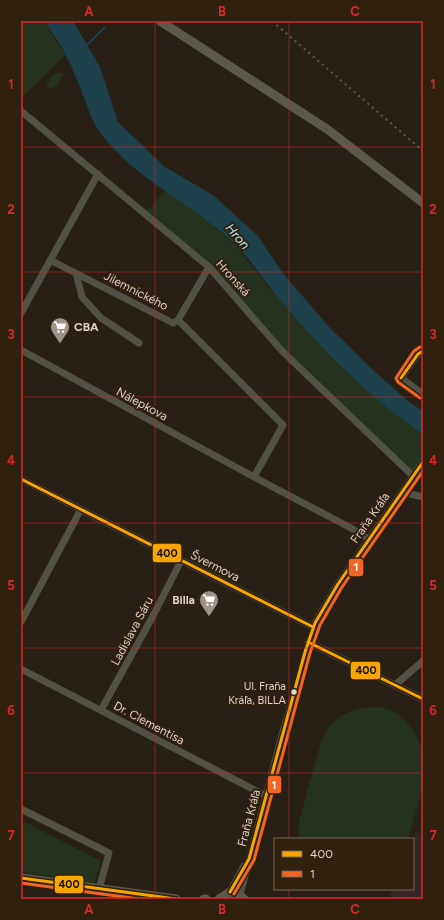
<svg xmlns="http://www.w3.org/2000/svg" width="444" height="920" font-family="Figtree,sans-serif">
  <style>
    .commercial { fill: #362427 }
    .green { fill: #253220 }
    .water { fill: #1c414a }
    .lines { fill: none; stroke-linecap: round; stroke-linejoin: round }
    .stream { stroke: #1c414a; stroke-width: 2 }
    .minor { stroke: #515146; stroke-width: 7 }
    .major { stroke: #5a594a; stroke-width: 9 }
    .rail { stroke: #5e5b52; stroke-width: 2; stroke-dasharray: 2 4; stroke-linecap: butt }
    .bus-1-casing { stroke: #30200e; stroke-width: 6 }
    .bus-2-casing { stroke: #30200e; stroke-width: 6 }
    .bus-1 { stroke: #f7a600; stroke-width: 3 }
    .bus-2 { stroke: #f26522; stroke-width: 3 }
    .grid { fill: none; stroke: #d62828; stroke-width: 1; stroke-opacity: 0.55 }
    .bus-dot { fill: #ddd2c7; stroke: #30200e; stroke-width: 1.5 }
    .labels { text-anchor: middle; stroke-width: 4; stroke-linejoin: round; paint-order: stroke }
    .bus-label { font-size: 11px; fill: #ddd2c7; stroke: #30200e; text-anchor: end }
    .street-label { font-size: 12px; fill: #ddd2c7; stroke: #30200e }
    .poi-label { font-size: 12px; font-weight: bold; fill: #ddd2c7; stroke: #30200e; text-anchor: start }
    .water-label { font-size: 13px; font-style: italic; fill: #b2edfd; stroke: #30200e }
    .line-badge { stroke: #30200e; stroke-width: 1.5 }
    .badge-label { font-size: 11px; text-anchor: middle; font-weight: bold; fill: #fff }
    .pale-badge-label { font-size: 11px; text-anchor: middle; font-weight: bold; fill: #111 }
    .neatline { fill: none; stroke: #d62828; stroke-width: 1.5 }
    .grid-label { font-size: 13px; text-anchor: middle; font-weight: bold; fill: #d62828 }
  </style>
  <rect width="100%" height="100%" fill="#281f16"/>
  <!-- commercial -->
  <path class="commercial" d="M 415,832 L 423,834 L 423,899 L 390,899 L 391,889 L 413,889 L 413,839 Z"/>
  <!-- green -->
  <path class="green" d="M 21,21 L 43,21 L 66,55 L 21,98 Z
    M 57,73 L 62,73 C 62,81 57,87 50,89 L 46,85 L 52,76 Z
    M 166,190 L 210,222 L 236,246 L 268,287 L 350,375 L 423,434 L 423,462 L 413,476 L 282,351 L 209,267 L 145,213 Z
    M 379,707 C 392,709 400,714 409,725 C 437,758 418,803 408,839 L 299,839 L 299,821 L 322,739 C 334,715 352,707 379,707 Z
    M 21,820 L 101,861 L 94,884 L 21,872 Z"/>
  <!-- water -->
  <path class="water" d="M 43,21 L 73,21 L 100,67 L 118,122 L 165,167 L 213,195 L 258,236 L 282,272 L 329,327 L 372,369 L 409,402 L 423,411 L 423,434 C 374,401 324,352 286,307 C 269,288 255,265 237,246 C 197,206 142,184 106,140 C 94,127 89,111 83,95 C 73,69 62,42 43,21 Z"/>
  <g class="lines">
    <!-- stream -->
    <path class="stream" d="M 87,45 L 105,27"/>
    <!-- minor -->
    <path class="minor" d="M 21,111 L 209,267 L 282,351 L 413,476
      M 50,260 L 173,323 L 178,320 L 209,267
      M 76,273 L 82,297 L 101,318 L 139,343
      M 21,313 L 98,174
      M 178,320 L 283,425 L 254,477
      M 21,350 L 254,477 L 349,527 L 369,539
      M 423,351 L 418,354 L 401,378 L 423,394
      M 21,479 L 313,627
      M 402,492 L 423,497
      M 21,622 L 81,509
      M 308,642 L 423,699
      M 21,669 L 266,796
      M 395,685 L 423,661
      M 101,710 L 153,616 L 181,561
      M 21,809 L 109,853 L 99,889
      M 230,892 L 244,866
      M 240,895 L 282,735 L 315,623 L 338,584 L 423,462"/>
    <!-- major -->
    <path class="major" d="M 160,21 L 327,129 L 423,203
      M 21,878 L 176,899
      M 204,899 L 206,899
      M 219,899 L 230,892 L 237,893 L 244,899"/>
    <!-- rail -->
    <path class="rail" d="M 272,21 L 423,151"/>
    <!-- bus-1 casing -->
    <g class="bus-1-casing">
      <path id="bus-1" d="M 401,378 L 418,354 L 423,351
        M 21,479 L 313,627
        M 308,642 L 423,699
        M 21,878 L 176,899
        M 230,892 L 249,859 L 305,652 L 315,623 L 338,584 L 423,462"/>
    </g>
    <!-- bus-2 casing -->
    <g class="bus-2-casing">
      <path id="bus-2" d="M 420,398 L 398,382 L 396,378 L 414,351 L 420,347
        M 21,883 L 139,899
        M 234,894 L 254,860 L 310,653 L 320,625 L 342,587 L 423,471"/>
    </g>
    <!-- bus-1 -->
    <use href="#bus-1" class="bus-1"/>
    <!-- bus-2 -->
    <use href="#bus-2" class="bus-2"/>
  </g>
  <!-- grid -->
  <path class="grid" d="M 155,21 L 155,899M 289,21 L 289,839M 21,147 L 423,147M 21,272 L 423,272M 21,397 L 423,397M 21,523 L 423,523M 21,648 L 423,648M 21,773 L 423,773M 289,889 L 289,899"/>
  <!-- icons -->
  <defs>
    <g id="supermarket-pin" transform="scale(1)"><path d="M0 17L-7.5 6A9.5 9.5 0 1 1 7.5 6Z" fill="#9e9389" stroke="#30200e"/><path d="M-6-5.5h2.5l.6 2H6L4.5 2H-2.5L-4.4-4H-6ZM-1.5 3.2a1.3 1.3 0 1 0 .1 0ZM3 3.2a1.3 1.3 0 1 0 .1 0Z" fill="#fff"/></g>
  </defs>
  <g fill-rule="evenodd">
    <use href="#supermarket-pin" x="60" y="327"/>
    <use href="#supermarket-pin" x="209" y="600"/>
  </g>
  <!-- markers -->
  <circle class="bus-dot" cx="294" cy="692" r="3.5"/>
  <g class="labels">
    <!-- bus labels -->
    <g class="bus-label">
      <text x="286" y="690">Ul. Fraňa<tspan x="286" dy="14">Kráľa, BILLA</tspan></text>
    </g>
    <!-- street labels -->
    <g class="street-label">
      <text transform="translate(233 278) rotate(48)" y="4">Hronská</text>
      <text transform="translate(136 291) rotate(27)" y="4">Jilemnického</text>
      <text transform="translate(142 404) rotate(28)" y="4">Nálepkova</text>
      <text transform="translate(370 518) rotate(-55)" y="4">Fraňa Kráľa</text>
      <text transform="translate(215 566) rotate(27)" y="4">Švermova</text>
      <text transform="translate(132 631) rotate(-62)" y="4">Ladislava Sáru</text>
      <text transform="translate(149 723) rotate(28)" y="4">Dr. Clementisa</text>
      <text transform="translate(249 818) rotate(-75)" y="4">Fraňa Kráľa</text>
    </g>
    <!-- poi labels -->
    <g class="poi-label">
      <text x="74" y="331">CBA</text>
      <text x="195" y="604" text-anchor="end">Billa</text>
    </g>
    <!-- water labels -->
    <g class="water-label">
      <text transform="translate(238 236) rotate(49)" y="5">Hron</text>
    </g>
  </g>
  <g class="line-badge">
    <rect x="152" y="543" width="30" height="20" rx="4" fill="#f7a600"/>
    <rect x="348" y="558" width="16" height="19" rx="4" fill="#f26522"/>
    <rect x="350" y="661" width="31" height="19" rx="4" fill="#f7a600"/>
    <rect x="267" y="775" width="15" height="19" rx="4" fill="#f26522"/>
    <rect x="54" y="875" width="30" height="19" rx="4" fill="#f7a600"/>
  </g>
  <g class="badge-label">
    <text x="356" y="571">1</text>
    <text x="274" y="789">1</text>
  </g>
  <g class="pale-badge-label">
    <text x="167" y="557">400</text>
    <text x="366" y="674">400</text>
    <text x="69" y="888">400</text>
  </g>
  <!-- border -->
  <rect width="444" height="920" fill="none" stroke="#30200e" stroke-width="44"/>
  <!-- legend -->
  <rect x="274" y="838" width="140" height="52" fill="#30200e" stroke="#756758"/>
  <rect x="282" y="851" width="20" height="6" fill="#f7a600" stroke="#756758"/>
  <text x="310" y="858" font-size="12" fill="#ddd2c7">400</text>
  <rect x="282" y="871" width="20" height="6" fill="#f26522" stroke="#756758"/>
  <text x="310" y="878" font-size="12" fill="#ddd2c7">1</text>
  <rect x="22" y="22" width="400" height="876" class="neatline"/>
  <g class="grid-label">
    <text x="89" y="16">A</text>
    <text x="222" y="16">B</text>
    <text x="355" y="16">C</text>
    <text x="11" y="89">1</text>
    <text x="433" y="89">1</text>
    <text x="11" y="214">2</text>
    <text x="433" y="214">2</text>
    <text x="11" y="339">3</text>
    <text x="433" y="339">3</text>
    <text x="11" y="465">4</text>
    <text x="433" y="465">4</text>
    <text x="11" y="590">5</text>
    <text x="433" y="590">5</text>
    <text x="11" y="715">6</text>
    <text x="433" y="715">6</text>
    <text x="11" y="840">7</text>
    <text x="433" y="840">7</text>
    <text x="89" y="914">A</text>
    <text x="222" y="914">B</text>
    <text x="355" y="914">C</text>
  </g>
</svg>
